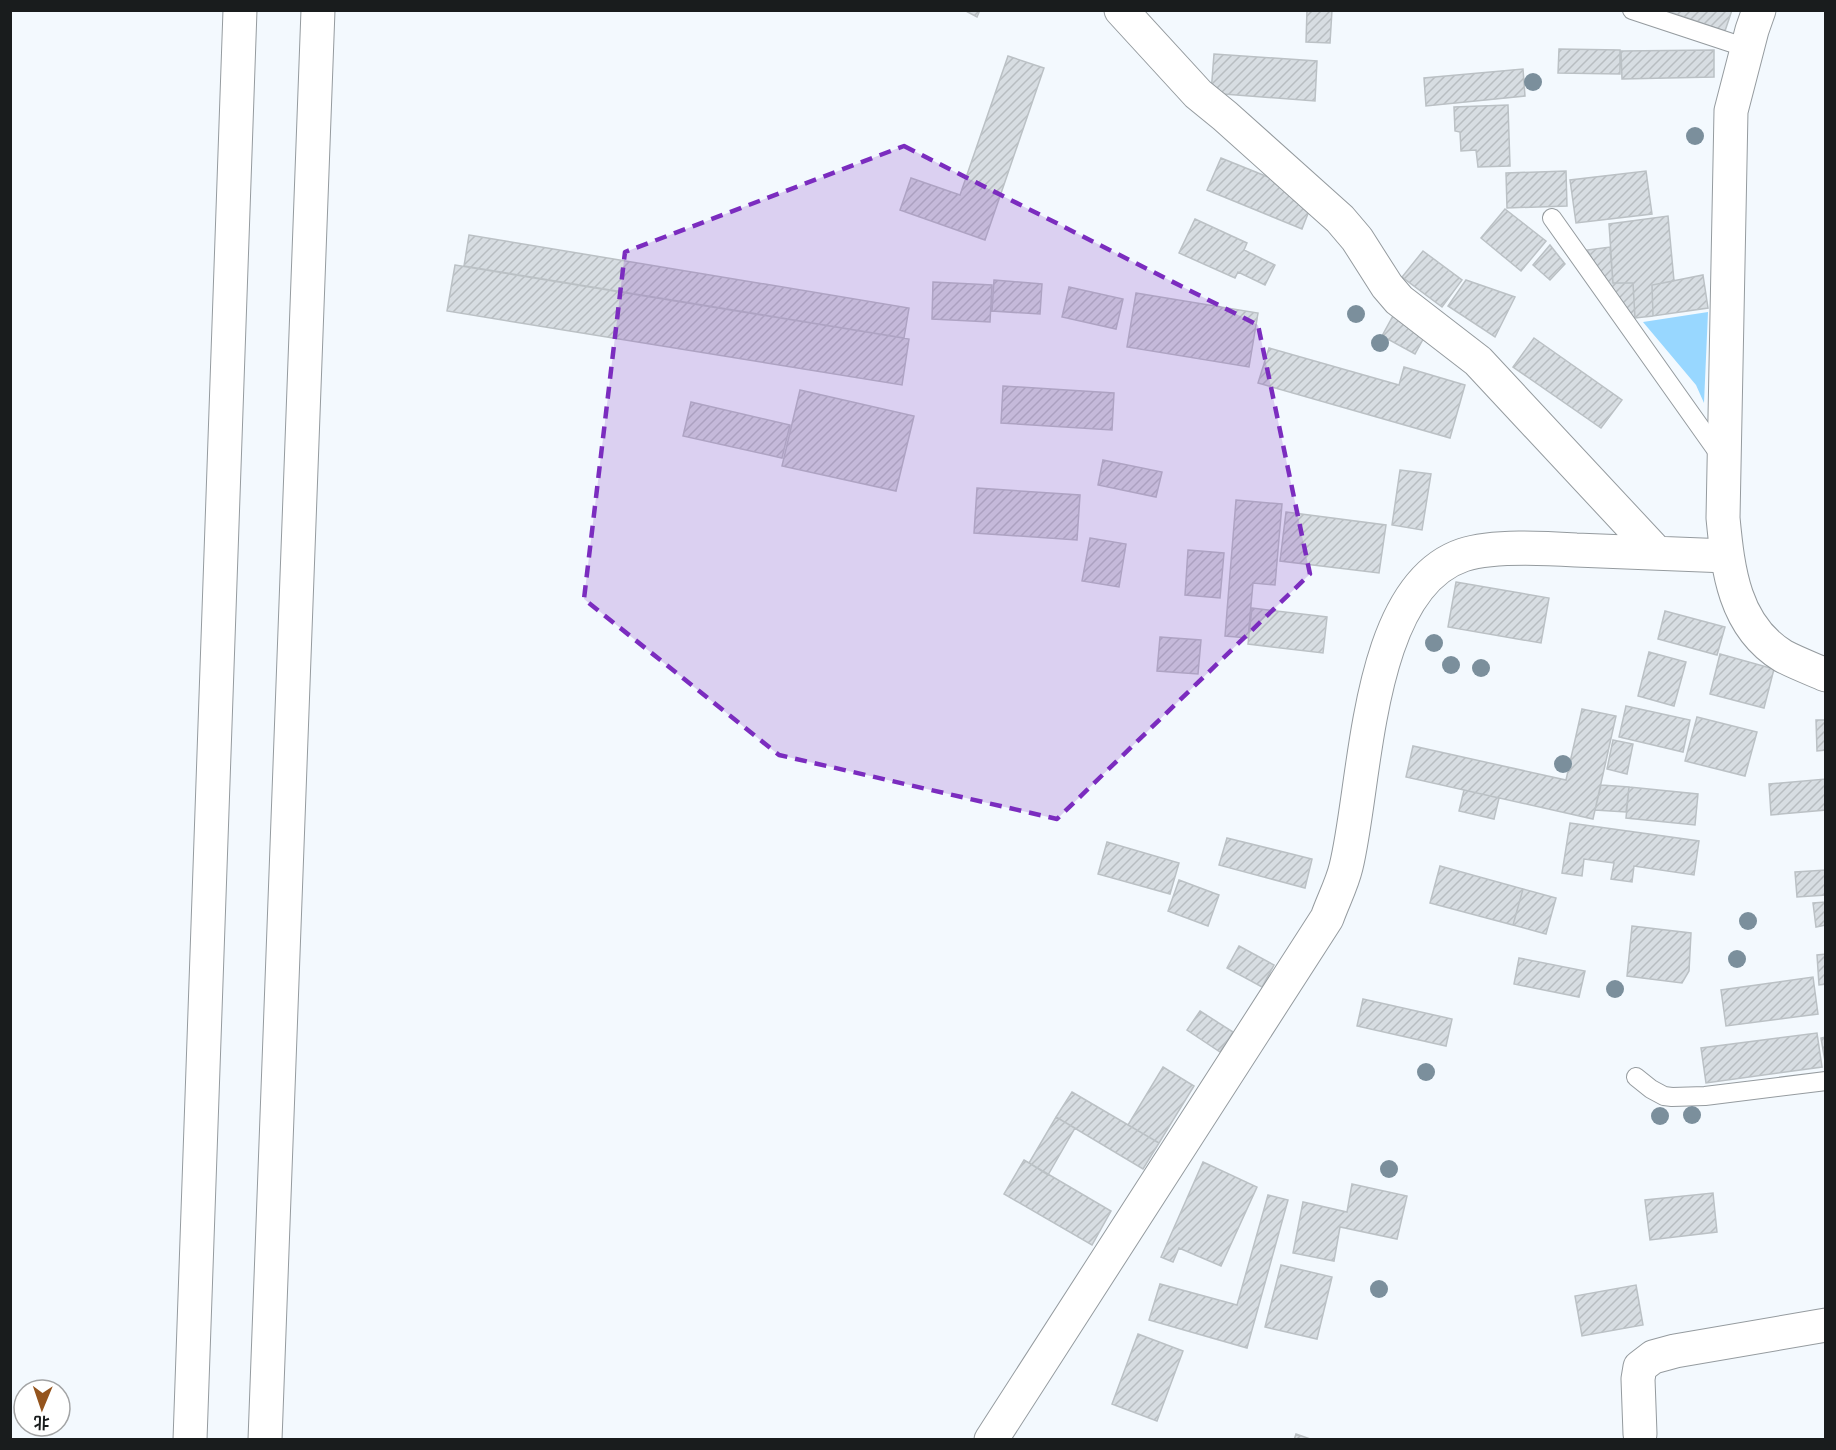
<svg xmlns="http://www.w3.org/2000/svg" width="1836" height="1450" font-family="'Alegreya Sans','Noto Sans SC',sans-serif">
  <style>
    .grass { fill: #98d7ff }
    .building { fill: url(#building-hatch); stroke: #bbc1c5; stroke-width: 1.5 }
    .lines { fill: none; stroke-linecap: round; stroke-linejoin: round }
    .service-casing { stroke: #959b9f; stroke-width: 20 }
    .minor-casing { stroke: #959b9f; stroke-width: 35 }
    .service { stroke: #fff; stroke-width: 18 }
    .minor { stroke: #fff; stroke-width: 33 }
    .tree { fill: #7b8f9c }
    .marked { fill: #7b2cbf; fill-opacity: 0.2; stroke: #7b2cbf; stroke-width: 4.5; stroke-dasharray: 12 8; stroke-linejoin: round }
  </style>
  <defs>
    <pattern id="building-hatch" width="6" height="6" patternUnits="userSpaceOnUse" patternTransform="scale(1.5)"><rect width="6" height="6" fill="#d7dde2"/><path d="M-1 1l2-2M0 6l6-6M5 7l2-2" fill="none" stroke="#b8bdc1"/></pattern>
  </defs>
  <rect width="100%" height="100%" fill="#f3f9fe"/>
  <!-- grass -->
  <path class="grass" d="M 1708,312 L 1704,403 L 1696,385 L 1643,322 Z"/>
  <!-- building -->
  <path class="building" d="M 964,10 L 980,10 L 977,17 Z
    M 1307,10 L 1332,10 L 1330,43 L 1306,42 Z
    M 1664,10 L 1732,10 L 1725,31 Z
    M 1559,49 L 1620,50 L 1620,74 L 1558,73 Z
    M 1714,50 L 1714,77 L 1622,79 L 1621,51 Z
    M 1214,54 L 1317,61 L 1315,101 L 1211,93 Z
    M 1008,56 L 1044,68 L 985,240 L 900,210 L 911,178 L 960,195 Z
    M 1523,69 L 1525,96 L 1426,106 L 1424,78 Z
    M 1508,105 L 1510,166 L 1478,167 L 1476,150 L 1461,151 L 1460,132 L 1455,131 L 1454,107 Z
    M 1221,158 L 1268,177 L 1309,211 L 1302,229 L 1207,190 Z
    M 1566,171 L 1567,206 L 1507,208 L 1506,173 Z
    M 1646,171 L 1652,214 L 1576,223 L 1570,180 Z
    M 1505,209 L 1546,241 L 1521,271 L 1481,238 Z
    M 1668,216 L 1674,281 L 1652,285 L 1653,316 L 1635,318 L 1633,283 L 1613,283 L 1609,224 Z
    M 1195,219 L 1247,243 L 1244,250 L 1275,265 L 1265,285 L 1238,272 L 1235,278 L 1179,253 Z
    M 469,235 L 909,308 L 904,338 L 464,266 Z
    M 1550,245 L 1565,264 L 1550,280 L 1533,265 Z
    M 1610,247 L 1613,283 L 1633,283 L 1635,318 L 1628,319 L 1587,250 Z
    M 1423,251 L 1462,280 L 1442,307 L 1402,277 Z
    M 455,265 L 909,339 L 902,385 L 447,311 Z
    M 1703,275 L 1708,308 L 1653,316 L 1652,285 Z
    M 994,280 L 1042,284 L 1040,314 L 992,311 Z
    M 1466,280 L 1515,297 L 1495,337 L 1448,306 Z
    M 933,282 L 992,285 L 990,322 L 932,319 Z
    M 1069,287 L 1123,299 L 1116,329 L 1062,317 Z
    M 1136,293 L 1258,313 L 1249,367 L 1127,347 Z
    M 1394,314 L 1427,332 L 1415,354 L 1382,336 Z
    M 1534,338 L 1622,400 L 1601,428 L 1513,367 Z
    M 1269,348 L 1399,385 L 1404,367 L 1465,385 L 1450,438 L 1258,383 Z
    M 1003,386 L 1114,393 L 1112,430 L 1001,423 Z
    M 800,390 L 914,416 L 896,491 L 782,466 Z
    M 691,402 L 790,425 L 782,458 L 683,436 Z
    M 1103,460 L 1162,472 L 1156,497 L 1098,485 Z
    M 1400,470 L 1431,474 L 1422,530 L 1392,525 Z
    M 977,488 L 1080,495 L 1077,540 L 974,533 Z
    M 1236,500 L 1282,504 L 1275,585 L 1253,583 L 1248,638 L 1225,636 Z
    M 1286,512 L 1386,525 L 1379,573 L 1280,561 Z
    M 1090,538 L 1126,544 L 1119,587 L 1082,581 Z
    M 1188,550 L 1224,553 L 1220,598 L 1185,595 Z
    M 1456,582 L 1549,598 L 1541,643 L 1448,627 Z
    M 1252,608 L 1327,617 L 1323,653 L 1248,644 Z
    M 1665,611 L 1725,627 L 1717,655 L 1658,639 Z
    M 1160,637 L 1201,640 L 1198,674 L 1157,671 Z
    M 1649,652 L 1686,662 L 1674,706 L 1638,696 Z
    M 1720,654 L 1774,669 L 1764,708 L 1710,694 Z
    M 1626,706 L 1690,720 L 1683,752 L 1619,737 Z
    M 1582,709 L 1616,716 L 1593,819 L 1406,777 L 1413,746 L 1566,780 Z
    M 1697,717 L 1757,732 L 1745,776 L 1685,761 Z
    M 1816,720 L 1826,720 L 1826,750 L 1817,751 Z
    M 1613,740 L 1633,744 L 1627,774 L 1607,769 Z
    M 1826,779 L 1826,810 L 1771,815 L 1769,784 Z
    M 1601,785 L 1629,787 L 1626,812 L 1595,810 Z
    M 1629,787 L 1698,794 L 1695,825 L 1626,818 Z
    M 1464,790 L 1499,798 L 1494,819 L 1459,811 Z
    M 1570,823 L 1699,841 L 1694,875 L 1634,866 L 1632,882 L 1611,879 L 1614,863 L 1584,859 L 1582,876 L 1562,873 Z
    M 1227,838 L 1312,859 L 1305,888 L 1219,865 Z
    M 1107,842 L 1179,863 L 1170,894 L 1098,874 Z
    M 1440,866 L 1523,889 L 1513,925 L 1430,903 Z
    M 1826,870 L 1826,895 L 1797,897 L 1795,872 Z
    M 1179,880 L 1219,895 L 1208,926 L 1168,911 Z
    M 1523,889 L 1556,898 L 1546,934 L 1513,925 Z
    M 1826,902 L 1826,925 L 1816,927 L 1813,903 Z
    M 1632,926 L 1691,933 L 1689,971 L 1682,983 L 1627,976 Z
    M 1239,946 L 1274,965 L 1262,987 L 1227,968 Z
    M 1826,954 L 1826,984 L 1819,985 L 1817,955 Z
    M 1519,958 L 1585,971 L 1579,997 L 1514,984 Z
    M 1813,977 L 1818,1014 L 1726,1026 L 1721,990 Z
    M 1363,999 L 1452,1019 L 1446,1046 L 1357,1026 Z
    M 1200,1011 L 1233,1032 L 1220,1052 L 1187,1030 Z
    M 1817,1033 L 1822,1067 L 1706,1083 L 1701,1048 Z
    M 1826,1037 L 1826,1067 L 1821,1038 Z
    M 1163,1067 L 1194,1086 L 1159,1143 L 1128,1125 Z
    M 1072,1092 L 1159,1143 L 1143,1169 L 1056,1117 Z
    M 1056,1117 L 1075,1128 L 1048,1175 L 1029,1163 Z
    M 1024,1160 L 1111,1211 L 1092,1245 L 1004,1194 Z
    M 1203,1162 L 1257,1187 L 1221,1266 L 1179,1248 L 1173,1262 L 1161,1257 Z
    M 1352,1184 L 1407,1196 L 1397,1239 L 1340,1227 L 1334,1261 L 1293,1253 L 1303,1202 L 1347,1212 Z
    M 1713,1193 L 1717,1232 L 1650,1240 L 1645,1200 Z
    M 1268,1195 L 1288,1200 L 1247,1348 L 1149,1320 L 1160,1284 L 1237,1305 Z
    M 1281,1265 L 1332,1277 L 1317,1339 L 1265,1327 Z
    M 1636,1285 L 1643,1325 L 1582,1336 L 1575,1296 Z
    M 1138,1334 L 1183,1351 L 1157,1421 L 1112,1404 Z
    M 1296,1434 L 1313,1440 L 1294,1440 Z"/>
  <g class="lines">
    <!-- service casing -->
    <g class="service-casing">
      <path id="service" d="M 1632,10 L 1747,48
        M 1552,218 L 1722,458
        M 1636,1077 L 1651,1089 L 1664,1096 L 1672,1097 L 1705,1096 L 1826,1081"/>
    </g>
    <!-- minor casing -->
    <g class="minor-casing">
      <path id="minor" d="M 1121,10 L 1198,94 L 1225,116 L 1340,219 L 1357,239 L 1387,286 L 1399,300 L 1478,361 L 1657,553
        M 1759,10 L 1752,30 L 1731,111 L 1723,518 C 1728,570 1734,626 1783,656 C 1796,663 1812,669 1826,675
        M 1640,1434 L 1638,1379 L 1640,1367 L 1653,1357 L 1675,1351 L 1826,1325
        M 190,1440 L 240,10
        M 265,1440 L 318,10
        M 991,1440 L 1327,918 C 1333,901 1342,884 1346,867 C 1367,782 1365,588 1463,555 C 1493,545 1545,548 1576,550 C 1627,552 1677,554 1727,556"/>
    </g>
    <!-- service -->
    <use href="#service" class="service"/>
    <!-- minor -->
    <use href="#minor" class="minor"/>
  </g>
  <!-- trees -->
  <g class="tree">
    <circle cx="1533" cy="82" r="9"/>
    <circle cx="1695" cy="136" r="9"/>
    <circle cx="1356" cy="314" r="9"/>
    <circle cx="1380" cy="343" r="9"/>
    <circle cx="1434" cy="643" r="9"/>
    <circle cx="1451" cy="665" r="9"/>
    <circle cx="1481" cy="668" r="9"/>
    <circle cx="1563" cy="764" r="9"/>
    <circle cx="1748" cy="921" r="9"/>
    <circle cx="1737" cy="959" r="9"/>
    <circle cx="1615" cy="989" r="9"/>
    <circle cx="1426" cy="1072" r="9"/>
    <circle cx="1692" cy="1115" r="9"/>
    <circle cx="1660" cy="1116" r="9"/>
    <circle cx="1389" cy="1169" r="9"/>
    <circle cx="1379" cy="1289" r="9"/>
  </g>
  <!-- marked area -->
  <path class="marked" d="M 904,146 L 1258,325 L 1310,574 L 1057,819 L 779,755 L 584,599 L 625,252 Z"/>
  <!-- border -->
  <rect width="1836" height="1450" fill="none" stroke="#191c1d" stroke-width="24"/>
  <!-- north arrow -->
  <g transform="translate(42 1408) rotate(182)"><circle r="28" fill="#ffffff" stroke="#a3a4a5" stroke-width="1.5"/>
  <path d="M0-4.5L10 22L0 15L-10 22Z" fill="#94541d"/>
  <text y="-9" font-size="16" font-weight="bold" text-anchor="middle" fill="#191c1d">北</text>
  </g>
</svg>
